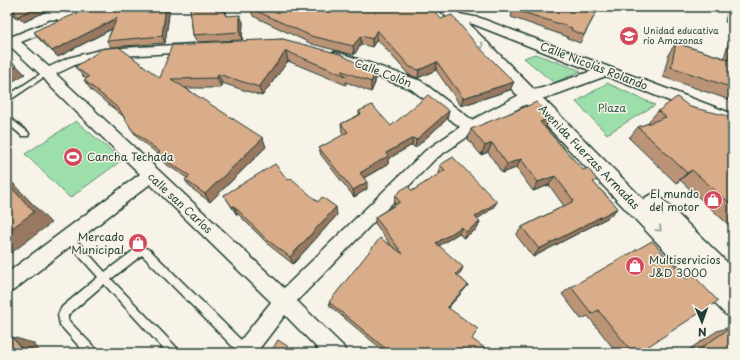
<svg xmlns="http://www.w3.org/2000/svg" width="740" height="360" font-family="'Playpen Sans',sans-serif">
  <style>
    .green { fill: #9ddfaa; stroke: #5e8e6f }
    .lines { fill: none; stroke-linecap: round; stroke-linejoin: round }
    .service-casing { stroke: #1f3d34; stroke-width: 3 }
    .minor-casing { stroke: #1f3d34; stroke-width: 3 }
    .tertiary-casing { stroke: #1f3d34; stroke-width: 3 }
    .service { fill: #f7f3e8; fill-rule: evenodd }
    .minor { fill: #f7f3e8; fill-rule: evenodd }
    .tertiary { fill: #f7f3e8; fill-rule: evenodd }
    .wall { fill: #bb9477; stroke: #1f3d34 }
    .shaded-wall { fill: #987861; stroke: #1f3d34 }
    .building { fill: #d9ac8a; stroke: #1f3d34 }
    .oneway { stroke: #8b988e }
    .labels { text-anchor: middle; stroke-width: 3; stroke-linejoin: round; paint-order: stroke }
    .far-poi-label { font-size: 9px; fill: #1f3d34; stroke: #f7f3e8; text-anchor: start }
    .street-label { font-size: 11px; fill: #1f3d34; stroke: #f7f3e8 }
    .park-label { font-size: 11px; fill: #385d4c; stroke: #f7f3e8 }
    .poi-label { font-size: 11px; fill: #1f3d34; stroke: #f7f3e8; text-anchor: start }
  </style>
  <rect width="100%" height="100%" fill="#f7f3e8"/>
  <filter id="ink" filterUnits="userSpaceOnUse"><feTurbulence type="fractalNoise" baseFrequency=".025" numOctaves="2"/><feDisplacementMap in="SourceGraphic" scale="8" xChannelSelector="R" yChannelSelector="G"/><feConvolveMatrix kernelMatrix="1 2 1 2 8 2 1 2 1" color-interpolation-filters="sRGB"/></filter>
  <g filter="url(#ink)">
    <!-- green -->
    <path class="green" d="M 535,54 L 581,71 L 554,83 L 524,58 Z
      M 607,83 L 655,105 L 607,134 L 576,102 Z
      M 76,121 L 122,160 L 70,198 L 25,154 Z"/>
    <g class="lines">
      <!-- service casing -->
      <g class="service-casing">
        <path id="service" d="M 45,71 L 47,71 L 50,73 L 7,102 L 7,96 Z
          M 7,116 L 28,132 L 29,134 L 28,136 L 22,136 L 7,123 Z
          M 68,233 L 71,234 L 105,272 L 138,247 L 141,246 L 150,250 L 248,347 L 249,351 L 248,353 L 239,353 L 142,255 L 111,279 L 178,349 L 179,353 L 167,353 L 104,284 L 68,315 L 68,320 L 96,349 L 97,353 L 85,353 L 60,325 L 58,315 L 62,307 L 98,277 L 65,240 L 64,237 L 65,234 Z"/>
      </g>
      <!-- minor casing -->
      <g class="minor-casing">
        <path id="minor" d="M 454,13 L 480,18 L 733,114 L 733,126 L 606,76 L 549,97 L 534,100 L 476,131 L 435,159 L 297,301 L 343,346 L 346,353 L 322,353 L 285,315 L 256,353 L 233,353 L 236,346 L 271,302 L 150,184 L 14,290 L 7,293 L 7,273 L 140,174 L 51,87 L 42,76 L 10,46 L 7,47 L 7,33 L 13,36 L 50,21 L 58,21 L 60,24 L 58,27 L 21,42 L 49,67 L 68,58 L 104,49 L 192,44 L 197,45 L 198,48 L 197,51 L 192,52 L 104,57 L 77,64 L 56,74 L 284,288 L 425,151 L 460,127 L 411,89 L 330,59 L 329,56 L 330,53 L 335,52 L 340,53 L 421,81 L 472,120 L 525,92 L 542,88 L 592,71 L 473,24 L 450,20 L 448,17 L 450,14 Z"/>
      </g>
      <!-- tertiary casing -->
      <g class="tertiary-casing">
        <path id="tertiary" d="M 438,7 L 453,7 L 478,33 L 644,200 L 646,197 L 653,194 L 660,197 L 733,268 L 733,318 L 725,314 L 466,41 Z"/>
      </g>
      <!-- service -->
      <use href="#service" class="service"/>
      <!-- minor -->
      <use href="#minor" class="minor"/>
      <!-- tertiary -->
      <use href="#tertiary" class="tertiary"/>
    </g>
    <!-- wall -->
    <path class="wall" d="M 7,7 L 55,7 L 24,22 L 19,17 L 17,19 L 7,9 Z
      M 170,7 L 165,43 L 111,47 L 107,41 L 112,29 L 58,57 L 39,39 L 34,32 Z
      M 190,7 L 225,7 L 227,16 L 243,22 L 242,40 L 197,42 L 193,35 Z
      M 599,7 L 580,43 L 567,38 L 568,37 L 511,17 L 513,9 Z
      M 722,7 L 733,7 L 733,25 L 725,22 L 728,9 Z
      M 250,8 L 349,10 L 441,19 L 510,90 L 461,106 L 436,70 L 418,78 L 409,75 L 377,39 L 372,47 L 361,44 L 354,55 L 312,44 L 253,16 Z
      M 733,27 L 733,101 L 663,77 L 669,53 L 676,43 L 724,58 Z
      M 283,39 L 375,73 L 375,83 L 371,92 L 346,82 L 346,85 L 288,61 L 262,96 L 222,83 L 221,88 L 186,88 L 266,147 L 210,202 L 191,188 L 185,180 L 187,178 L 164,163 L 157,155 L 158,154 L 139,139 L 132,130 L 123,116 L 91,90 L 84,80 L 86,79 L 83,76 L 75,67 L 160,78 L 194,45 Z
      M 690,107 L 733,120 L 733,229 L 680,180 L 676,183 L 629,138 L 638,127 L 649,123 L 648,122 L 658,111 Z
      M 359,111 L 391,126 L 449,111 L 447,119 L 415,148 L 412,145 L 388,159 L 388,164 L 364,178 L 367,189 L 354,197 L 321,155 L 319,148 L 344,135 L 342,132 L 341,124 L 359,115 Z
      M 551,117 L 545,127 L 595,184 L 618,208 L 609,217 L 533,257 L 516,235 L 522,227 L 564,206 L 549,185 L 533,191 L 516,168 L 502,173 L 488,152 L 481,155 L 468,139 L 471,129 Z
      M 440,165 L 493,208 L 477,219 L 480,222 L 477,229 L 463,238 L 459,233 L 439,246 L 461,272 L 457,275 L 468,285 L 465,289 L 448,308 L 385,352 L 330,306 L 329,302 L 392,247 L 375,223 L 375,217 L 396,204 L 394,203 L 395,196 L 412,191 L 440,174 L 439,172 Z
      M 288,180 L 318,202 L 337,215 L 293,264 L 270,246 L 238,214 L 237,215 L 224,195 Z
      M 693,275 L 638,353 L 617,353 L 588,316 L 581,319 L 562,294 L 571,287 L 687,278 Z
      M 733,326 L 733,353 L 686,353 L 685,352 L 717,331 Z"/>
    <!-- shaded-wall -->
    <path class="shaded-wall" d="M 37,7 L 55,7 L 24,22 L 18,16 Z
      M 63,7 L 83,7 L 67,13 Z
      M 166,7 L 170,7 L 165,43 L 162,36 Z
      M 224,7 L 225,7 L 228,24 L 226,16 Z
      M 14,11 L 19,17 L 17,19 L 11,12 Z
      M 240,15 L 243,22 L 242,40 L 240,32 Z
      M 117,18 L 121,24 L 58,57 L 52,51 Z
      M 377,30 L 377,39 L 372,47 L 372,39 Z
      M 361,36 L 361,44 L 354,55 L 353,46 Z
      M 286,51 L 288,61 L 262,96 L 259,87 Z
      M 437,62 L 436,70 L 418,78 L 419,70 Z
      M 17,66 L 25,74 L 7,85 L 7,72 Z
      M 375,73 L 375,83 L 371,92 L 371,82 Z
      M 218,74 L 222,83 L 221,88 L 217,78 Z
      M 514,82 L 510,90 L 461,106 L 463,98 Z
      M 449,111 L 447,119 L 415,148 L 416,140 Z
      M 551,117 L 546,127 L 535,132 L 540,122 Z
      M 263,138 L 266,147 L 210,202 L 205,194 Z
      M 413,138 L 412,145 L 388,159 L 388,164 L 360,180 L 360,173 L 386,153 Z
      M 492,143 L 488,152 L 481,155 L 485,146 Z
      M 521,159 L 516,168 L 502,173 L 507,164 Z
      M 692,170 L 680,180 L 676,183 L 687,173 Z
      M 555,176 L 549,185 L 533,191 L 538,182 Z
      M 7,177 L 51,223 L 7,256 Z
      M 367,182 L 367,189 L 354,197 L 353,190 Z
      M 497,202 L 493,208 L 472,223 L 475,217 Z
      M 234,206 L 238,214 L 237,215 L 232,207 Z
      M 336,207 L 337,215 L 293,264 L 290,257 Z
      M 618,208 L 609,217 L 533,257 L 539,249 Z
      M 480,222 L 477,229 L 463,238 L 466,232 Z
      M 462,227 L 459,233 L 434,249 L 436,243 Z
      M 463,267 L 461,272 L 453,279 L 456,274 Z
      M 468,285 L 465,289 L 444,311 L 447,307 Z
      M 12,337 L 33,343 L 41,353 L 25,353 Z"/>
    <!-- building -->
    <path class="building" d="M 7,7 L 37,7 L 18,16 L 14,11 L 11,12 L 7,8 Z
      M 93,7 L 166,7 L 162,36 L 107,41 L 117,18 L 52,51 L 34,32 L 43,27 Z
      M 190,7 L 224,7 L 226,16 L 240,15 L 240,32 L 193,35 Z
      M 251,7 L 341,7 L 349,10 L 353,7 L 431,7 L 441,19 L 452,15 L 476,44 L 514,82 L 463,98 L 437,62 L 419,70 L 410,67 L 377,30 L 372,39 L 361,36 L 353,46 L 311,36 L 250,8 Z
      M 515,7 L 599,7 L 584,35 L 571,30 L 572,28 L 513,9 Z
      M 283,39 L 340,54 L 375,73 L 371,82 L 340,70 L 346,76 L 286,51 L 259,87 L 218,74 L 217,78 L 171,79 L 263,138 L 205,194 L 185,180 L 190,176 L 157,155 L 160,152 L 132,130 L 119,109 L 84,80 L 89,77 L 75,67 L 98,52 L 100,49 L 119,47 L 160,78 L 172,45 L 194,45 L 193,43 Z
      M 676,43 L 730,60 L 733,48 L 733,88 L 671,67 Z
      M 7,59 L 17,66 L 7,72 Z
      M 428,95 L 449,111 L 416,140 L 413,138 L 386,153 L 388,156 L 360,173 L 367,182 L 353,190 L 319,148 L 348,132 L 341,124 L 361,114 L 359,111 L 372,105 L 391,126 Z
      M 677,97 L 690,107 L 724,115 L 733,120 L 733,206 L 692,170 L 687,173 L 638,127 L 666,117 L 658,111 Z
      M 537,102 L 551,117 L 540,122 L 583,170 L 588,168 L 597,180 L 593,182 L 618,208 L 539,249 L 522,227 L 574,201 L 555,176 L 538,182 L 521,159 L 507,164 L 492,143 L 485,146 L 471,129 Z
      M 453,157 L 497,202 L 475,217 L 480,222 L 466,232 L 462,227 L 436,243 L 463,267 L 456,274 L 468,285 L 447,307 L 478,329 L 472,339 L 492,353 L 384,353 L 386,349 L 329,302 L 380,238 L 403,254 L 375,217 L 400,202 L 395,196 L 401,190 L 408,186 L 412,191 L 445,170 L 440,165 Z
      M 275,164 L 288,180 L 291,178 L 318,202 L 322,197 L 336,207 L 290,257 L 266,239 L 234,206 L 232,207 L 224,195 Z
      M 7,183 L 34,212 L 7,232 Z
      M 652,241 L 687,279 L 693,275 L 718,301 L 638,353 L 633,353 L 598,310 L 592,314 L 571,287 Z
      M 733,326 L 733,353 L 706,353 L 701,348 Z
      M 12,337 L 25,353 L 7,353 L 7,342 Z
      M 278,340 L 298,353 L 270,353 Z"/>
    <!-- one-way arrows -->
    <defs><path id="oneway-chevron" d="M-2-3.5L2.5 0L-2 3.5" fill="none" stroke-width="1.6" stroke-linecap="round" stroke-linejoin="round"/></defs>
    <g class="oneway">
      <use href="#oneway-chevron" transform="translate(481 46) rotate(45)"/>
      <use href="#oneway-chevron" transform="translate(659 229) rotate(46)"/>
    </g>
  </g>
  <!-- icons -->
  <defs>
    <g id="school-disc" transform="scale(1)"><circle r="9.5" fill="#d1495b" stroke="#f7f3e8"/><path d="M0-5L7-2L0 1L-7-2ZM-4 1L0 2.5L4 1V4Q0 6-4 4Z" fill="#fff"/></g>
    <g id="stadium-disc" transform="scale(1)"><circle r="9.5" fill="#d1495b" stroke="#f7f3e8"/><path d="M0-5a6.5 5 0 1 0 0 10a6.5 5 0 1 0 0-10ZM-3.5-1.8h7v3.6h-7Z" fill="#fff"/></g>
    <g id="shop-disc" transform="scale(1)"><circle r="9.5" fill="#d1495b" stroke="#f7f3e8"/><path d="M-5-2.5h2.3a2.7 3.5 0 0 1 5.4 0H5L5.5 6h-11ZM-1.5-2.5h3a1.5 2.3 0 0 0-3 0Z" fill="#fff"/></g>
  </defs>
  <g fill-rule="evenodd">
    <use href="#school-disc" x="629" y="36"/>
    <use href="#stadium-disc" x="73" y="157"/>
    <use href="#shop-disc" x="713" y="200"/>
    <use href="#shop-disc" x="138" y="243"/>
    <use href="#shop-disc" x="635" y="266"/>
  </g>
  <g class="labels">
    <!-- far-poi labels -->
    <g class="far-poi-label">
      <text x="643" y="34">Unidad educativa<tspan x="643" dy="10">rio Amazonas</tspan></text>
    </g>
    <!-- street labels -->
    <g class="street-label">
      <text transform="translate(594 66) rotate(21)" y="4">Calle Nicolás Rolando</text>
      <text transform="translate(383 73) rotate(21)" y="4">Calle Colón</text>
      <text transform="translate(589 157) rotate(46)" y="4">Avenida Fuerzas Armadas</text>
      <text transform="translate(180 203) rotate(43)" y="4">calle san Carlos</text>
    </g>
    <!-- park labels -->
    <g class="park-label">
      <text x="612" y="112">Plaza</text>
    </g>
    <!-- poi labels -->
    <g class="poi-label">
      <text x="87" y="161">Cancha Techada</text>
      <text x="699" y="198" text-anchor="end">El mundo<tspan x="699" dy="13">del motor</tspan></text>
      <text x="124" y="241" text-anchor="end">Mercado<tspan x="124" dy="13">Municipal</tspan></text>
      <text x="649" y="264">Multiservicios<tspan x="649" dy="13">J&amp;D 3000</tspan></text>
    </g>
  </g>
  <!-- margin -->
  <rect width="740" height="360" fill="none" stroke="#f7f3e8" stroke-width="24"/>
  <rect x="12" y="12" width="716" height="336" fill="none" stroke="#1f3d34" stroke-width="1.5" filter="url(#ink)"/>
  <!-- north arrow -->
  <g transform="translate(702 322) rotate(178)" stroke="#f7f3e8" stroke-width="3" paint-order="stroke">
  <path d="M0-3L7 15L0 10L-7 15Z" fill="#1f3d34"/>
  <text y="-6" font-size="11" font-weight="bold" text-anchor="middle" fill="#1f3d34">N</text>
  </g>
</svg>
